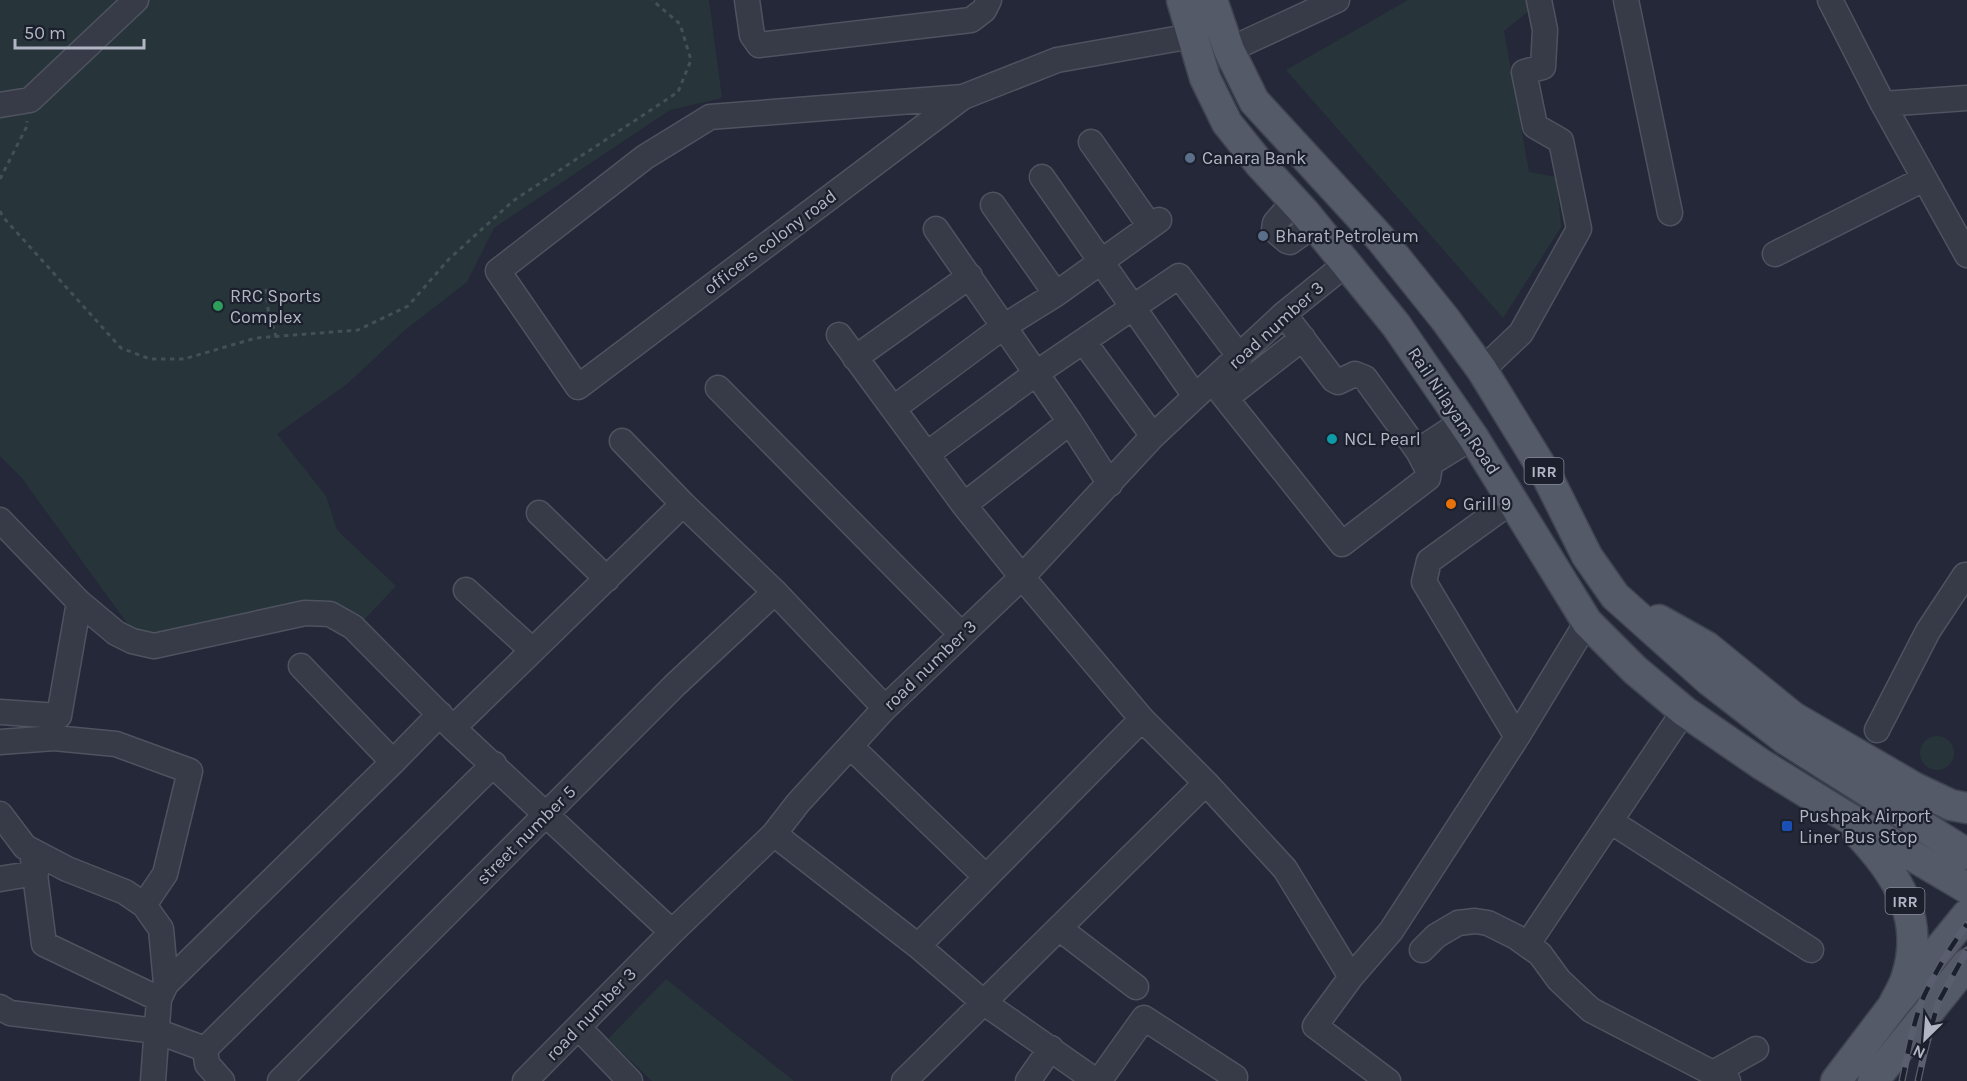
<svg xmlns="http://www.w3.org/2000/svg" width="1967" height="1081" font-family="Karla,sans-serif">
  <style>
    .green { fill: #27353a }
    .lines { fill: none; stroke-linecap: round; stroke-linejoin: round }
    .minor-casing { stroke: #4f5360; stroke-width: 27 }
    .major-casing { stroke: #404451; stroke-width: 33 }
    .path { stroke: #435056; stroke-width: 3; stroke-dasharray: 4.5 4.5; stroke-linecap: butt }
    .minor { stroke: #373b48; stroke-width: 24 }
    .major { stroke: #555a68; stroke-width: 30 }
    .rail-casing { stroke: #5a5e6f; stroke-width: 7 }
    .rail { stroke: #1c202d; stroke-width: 4.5; stroke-dasharray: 14; stroke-linecap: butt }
    .service-dot { fill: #5c6f8a; stroke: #1c202d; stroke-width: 2 }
    .leisure-dot { fill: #2e9e5b; stroke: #1c202d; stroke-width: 2 }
    .culture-dot { fill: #0f9aa8; stroke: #1c202d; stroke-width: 2 }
    .food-dot { fill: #e8710a; stroke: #1c202d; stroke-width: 2 }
    .transit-dot { fill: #1a4fb4; stroke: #1c202d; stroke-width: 2 }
    .labels { text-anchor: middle; stroke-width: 4.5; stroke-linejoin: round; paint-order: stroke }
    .shield { fill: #1c202d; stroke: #858997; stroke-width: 1.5 }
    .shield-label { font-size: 16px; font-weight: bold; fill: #b2b6c4 }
    .poi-label { font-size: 18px; fill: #b2b6c4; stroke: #1c202d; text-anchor: start }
    .street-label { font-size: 18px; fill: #b2b6c4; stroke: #1c202d }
  </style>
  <rect width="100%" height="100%" fill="#242838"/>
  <!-- green -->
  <path class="green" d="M 0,0 L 709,0 L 722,98 L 670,110 L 494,228 L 467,282 L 405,330 L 347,384 L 277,434 L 326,496 L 337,530 L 396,586 L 364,620 L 327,603 L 140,641 L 21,477 L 0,456 Z
    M 1408,0 L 1533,0 L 1535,6 L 1504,31 L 1529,172 L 1556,177 L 1561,227 L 1503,318 L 1286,70 Z
    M1920 753a17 17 0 1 1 34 0a17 17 0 1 1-34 0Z
    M 666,979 L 794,1081 L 652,1081 L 608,1039 Z"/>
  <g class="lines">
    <!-- minor casing -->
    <g class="minor-casing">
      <path id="minor" d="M 747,0 L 752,35 L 759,45 L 971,20 L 984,10 L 989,0
        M 1626,0 L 1670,213
        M 1830,0 L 1883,104 L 1967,255
        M 1229,50 L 1337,0
        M 963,97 L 578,387 L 498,271 L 645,157 L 710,117 L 963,97 L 1057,60 L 1192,36
        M 1883,104 L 1967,98
        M 0,105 L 30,100 L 136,0
        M 1091,142 L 1150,226
        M 1042,177 L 1195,396
        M 1294,201 L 1275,223 L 1274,230 L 1287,241 L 1290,242 L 1315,224
        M 993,205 L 1056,294
        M 936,229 L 1070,422 L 1110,484
        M 1775,254 L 1924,179
        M 839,335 L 964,505 L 1022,577 L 1142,719 L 1206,783 L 1285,869 L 1351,977
        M 1084,342 L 1153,436
        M 855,358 L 970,276
        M 1482,370 L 1521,333 L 1579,229 L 1561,141 L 1535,126 L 1524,72 L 1543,67 L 1545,30 L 1539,0
        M 1212,381 L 1342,544 L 1428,478 L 1429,472 L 1418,451 L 1365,378 L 1355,374 L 1338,382 L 1334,380 L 1284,314
        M 718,388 L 961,634
        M 1226,398 L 1303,338
        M 894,408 L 1003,327 L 1056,294 L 1159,220
        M 622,441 L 683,504 L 775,592 L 885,708
        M 1418,451 L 1462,422
        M 927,454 L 1035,374 L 1179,276 L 1240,357
        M 1426,466 L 1473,437
        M 1513,500 L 1429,561 L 1424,582 L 1517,737
        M 964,505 L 1070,422
        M 539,513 L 607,579
        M 0,520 L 79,602 L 116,633 L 132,641 L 154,646 L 305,613 L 330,614 L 353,627 L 453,728 L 672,932
        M 466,590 L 532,650
        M 301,666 L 393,762
        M 0,712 L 59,716 L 79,602
        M 453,728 L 683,504
        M 1877,730 L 1928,631 L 1965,575 L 1967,576
        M 0,742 L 54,738 L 116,744 L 190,771 L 165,874 L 144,905
        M 850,746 L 986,877
        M 0,814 L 25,847 L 67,869 L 125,892 L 144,905 L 161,929 L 166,984
        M 1610,821 L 1811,950
        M 774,834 L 918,946 L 983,1002 L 1096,1081
        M 32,851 L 44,944 L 159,999
        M 0,879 L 36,873
        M 1060,929 L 1136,987
        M 1527,945 L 1684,711
        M 918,946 L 1142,719
        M 1422,950 L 1436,936 L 1458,923 L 1475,921 L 1488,923 L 1516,937 L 1540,954 L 1559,980 L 1591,1010 L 1728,1081
        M 0,1007 L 10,1013 L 156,1031 L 205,1049
        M 579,1028 L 630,1081
        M 1713,1073 L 1756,1049
        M 153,1081 L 159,999 L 166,984 L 393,762 L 440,714
        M 222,1081 L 207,1064 L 205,1049 L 494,764
        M 280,1081 L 675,685 L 775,592
        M 525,1081 L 672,932 L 774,834 L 798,803 L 885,708 L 1022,577 L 1153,436 L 1284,314 L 1347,263
        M 904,1081 L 1206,783
        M 1028,1081 L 1051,1048
        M 1099,1081 L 1144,1018 L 1235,1077
        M 1388,1081 L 1315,1026 L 1351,977 L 1391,931 L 1517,737 L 1587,622"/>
    </g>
    <!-- major casing -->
    <g class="major-casing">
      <path id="major" d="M 1182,0 L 1205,78 L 1227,123 L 1259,163 L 1305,213 L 1396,325 L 1473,437 L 1587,622 L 1635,670 L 1684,711 L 1761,764 L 1840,813 L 1967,888
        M 1212,0 L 1229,50 L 1254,101 L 1380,238 L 1445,319 L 1482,370 L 1547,476 L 1587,556 L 1615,596 L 1710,681 L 1785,739 L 1967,854
        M 1659,620 L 1707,647 L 1793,717 L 1915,788 L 1951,805 L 1967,808
        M 1858,833 C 1897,874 1925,918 1907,976 C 1904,987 1897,997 1893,1006
        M 1836,1081 L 1893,1006 L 1967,915
        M 1873,1081 L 1967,964"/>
    </g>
    <!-- path -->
    <path class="path" d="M 0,179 L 27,126 L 27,121
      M 0,211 L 3,217 L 121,348 L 150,359 L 184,359 L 256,338 L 358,330 L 408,306 L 449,259 L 513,201 L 678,92 L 691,60 L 680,24 L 652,0
      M 266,289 L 268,309 L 276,337"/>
    <!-- minor -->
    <use href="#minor" class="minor"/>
    <!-- major -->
    <use href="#major" class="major"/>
    <!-- rail casing -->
    <g class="rail-casing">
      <path id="rail" d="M 1902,1081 C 1908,1053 1913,1022 1924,996 C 1936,971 1951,946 1967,924
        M 1918,1081 L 1924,1054 L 1938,1003 L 1967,950"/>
    </g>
    <!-- rail -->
    <use href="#rail" class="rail"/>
  </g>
  <!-- markers -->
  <g class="service-dot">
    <circle cx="1190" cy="158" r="6"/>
    <circle cx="1263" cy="236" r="6"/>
  </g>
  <circle class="leisure-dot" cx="218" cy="306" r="6"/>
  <circle class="culture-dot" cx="1332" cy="439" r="6"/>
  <circle class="food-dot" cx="1451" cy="504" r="6"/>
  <rect class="transit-dot" x="1781" y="820" width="12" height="12" rx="3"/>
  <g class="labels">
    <!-- shield labels -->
    <g class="shield">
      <rect x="1524.5" y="458" width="39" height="26" rx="4.5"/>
      <rect x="1885.5" y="888" width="39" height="26" rx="4.5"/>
    </g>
    <g class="shield-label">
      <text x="1544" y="477">IRR</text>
      <text x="1905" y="907">IRR</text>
    </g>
    <!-- poi labels -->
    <g class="poi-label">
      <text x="1202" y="164">Canara Bank</text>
      <text x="1275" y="242">Bharat Petroleum</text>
      <text x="230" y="302">RRC Sports<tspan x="230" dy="21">Complex</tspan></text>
      <text x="1344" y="445">NCL Pearl</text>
      <text x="1463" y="510">Grill 9</text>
      <text x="1799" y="822">Pushpak Airport<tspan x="1799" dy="21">Liner Bus Stop</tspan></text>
    </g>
    <!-- street labels -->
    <g class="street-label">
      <text transform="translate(770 242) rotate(-37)" y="6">officers colony road</text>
      <text transform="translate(1276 325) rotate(-42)" y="6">road number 3</text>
      <text transform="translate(1454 411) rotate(56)" y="6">Rail Nilayam Road</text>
      <text transform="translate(930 665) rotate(-44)" y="6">road number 3</text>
      <text transform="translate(526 835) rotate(-45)" y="6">street number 5</text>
      <text transform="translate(591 1014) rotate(-46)" y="6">road number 3</text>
    </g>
  </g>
  <!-- north arrow -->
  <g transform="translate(1925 1039) rotate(205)" stroke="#1c202d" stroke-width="4.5" paint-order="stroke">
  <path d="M0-4.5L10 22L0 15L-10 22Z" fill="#b2b6c4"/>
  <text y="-9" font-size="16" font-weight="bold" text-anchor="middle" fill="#b2b6c4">N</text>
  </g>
  <!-- scale -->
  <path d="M15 39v9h129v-9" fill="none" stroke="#b2b6c4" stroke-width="3"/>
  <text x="24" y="39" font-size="18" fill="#b2b6c4" stroke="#1c202d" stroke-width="4.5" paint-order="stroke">50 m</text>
</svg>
